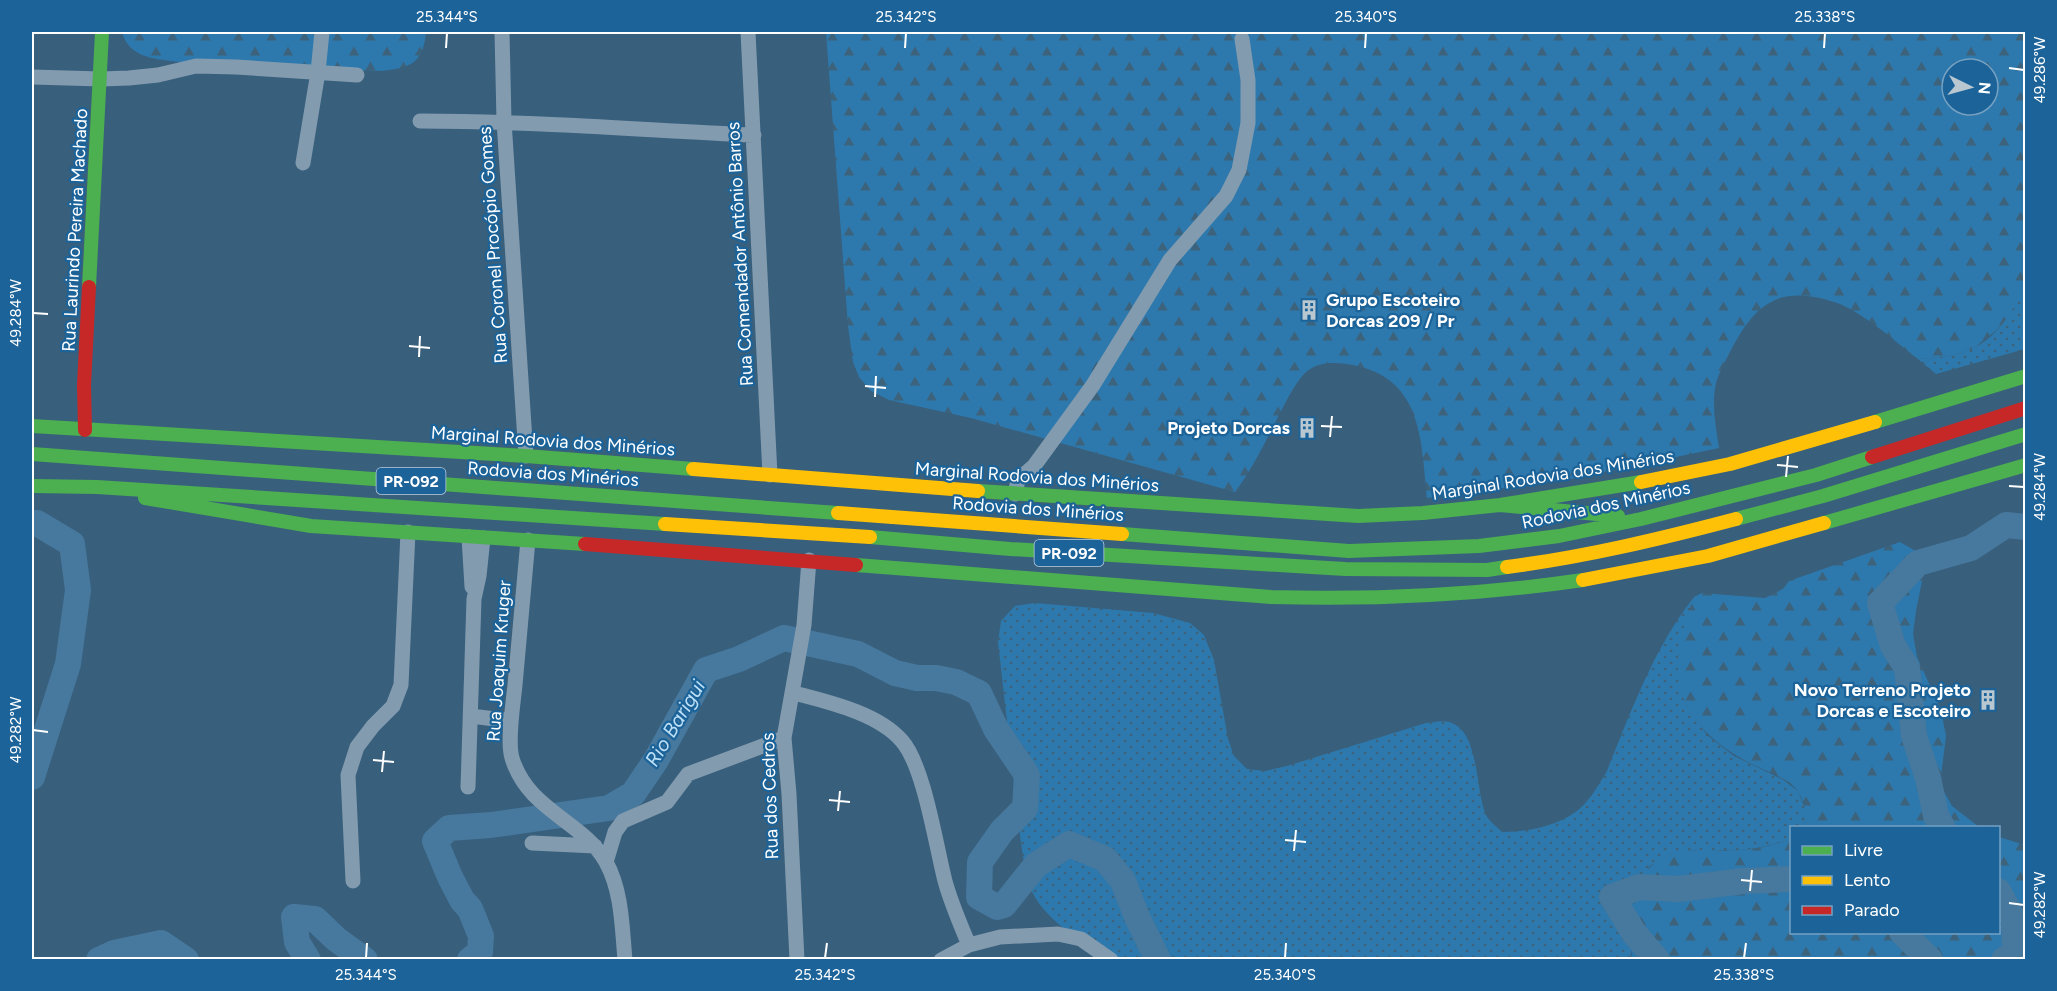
<svg xmlns="http://www.w3.org/2000/svg" width="2057" height="991" font-family="Figtree,sans-serif">
  <style>
    .grass { fill: url(#grass-dots) }
    .forest { fill: url(#forest-firs); fill-rule: evenodd }
    .lines { fill: none; stroke-linecap: round; stroke-linejoin: round }
    .river { stroke: #47789d; stroke-width: 26 }
    .street { stroke: #829baf; stroke-width: 15 }
    .fast { stroke: #4caf50; stroke-width: 14 }
    .slow { stroke: #ffc107; stroke-width: 14 }
    .jam { stroke: #c62828; stroke-width: 14 }
    .ticks { fill: none; stroke: #fff; stroke-width: 2 }
    .labels { text-anchor: middle; stroke-width: 4.5; stroke-linejoin: round; paint-order: stroke }
    .shield { fill: #1b6399; stroke: #bbd0e0; stroke-width: 1.5 }
    .shield-label { font-size: 16px; font-weight: bold; fill: #fff }
    .street-label { font-size: 18px; fill: #fff; stroke: #1b6399 }
    .poi-label { font-size: 18px; font-weight: bold; fill: #fff; stroke: #1b6399; text-anchor: end }
    .water-label { font-size: 20px; font-style: italic; fill: #bde0f7; stroke: #1b6399 }
    .neatline { fill: none; stroke: #fff; stroke-width: 2 }
    .ticks-label { font-size: 15px; text-anchor: middle; fill: #fff }
  </style>
  <defs>
    <pattern id="grass-dots" width="8" height="8" patternUnits="userSpaceOnUse" patternTransform="scale(1.5)"><rect width="8" height="8" fill="#2d79ad"/><path d="M2 2h.1M6 6h.1" fill="none" stroke="#3c627c" stroke-width="1.8" stroke-linecap="round"/></pattern>
    <pattern id="forest-firs" width="22" height="20" patternUnits="userSpaceOnUse" patternTransform="scale(1.5)"><rect width="22" height="20" fill="#2d79ad"/><path d="M5 1l3.5 6h-7zM16 11l3.5 6h-7z" fill="#3c627c"/></pattern>
  </defs>
  <rect width="100%" height="100%" fill="#385f7c"/>
  <!-- grass -->
  <path class="grass" d="M 2025,277 L 2025,349 L 1936,374 L 1918,359 C 1935,357 1954,357 1969,350 C 2001,337 2015,307 2025,277 Z
    M 1694,597 L 1685,624 L 1686,704 L 1707,735 L 1734,756 L 1782,779 L 1798,791 L 1806,811 L 1803,827 L 1792,828 L 1791,839 C 1774,844 1758,849 1740,850 C 1706,851 1679,845 1649,867 L 1630,959 L 1107,959 C 1083,942 1053,925 1036,899 C 1025,881 1023,855 1020,835 L 998,642 L 1001,621 L 1015,606 L 1035,603 L 1153,613 L 1190,623 L 1204,635 L 1214,660 L 1228,739 L 1234,756 L 1247,769 L 1265,771 L 1287,766 L 1426,723 C 1433,722 1442,720 1449,722 C 1480,730 1475,791 1486,815 C 1489,821 1497,827 1502,832 C 1526,832 1554,827 1574,813 C 1588,804 1597,787 1606,773 C 1631,712 1653,649 1694,597 Z"/>
  <!-- forest -->
  <path class="forest" d="M 122,32 L 426,32 C 423,64 410,68 380,71 L 180,62 C 157,59 129,59 122,32 Z
    M 826,32 L 2025,32 L 2025,277 C 2016,307 2008,324 1981,342 C 1978,345 1974,349 1969,350 C 1954,357 1935,357 1918,359 C 1896,342 1859,309 1834,302 C 1780,285 1756,302 1731,350 C 1725,362 1717,375 1715,388 C 1712,408 1716,428 1719,448 L 1571,479 L 1427,498 C 1421,437 1422,375 1347,364 C 1331,362 1316,362 1304,374 C 1294,385 1287,400 1280,413 C 1266,440 1253,468 1235,492 L 971,418 L 889,400 L 871,391 L 859,377 L 853,362 L 848,326 ZM 1952,69 L 1988,69 L 1988,105 L 1952,105 Z
    M 1900,542 L 1919,553 L 1924,571 L 1916,611 L 1913,634 L 1917,657 L 1941,710 L 1946,736 L 1941,776 L 1943,790 L 1952,806 L 1979,827 L 1803,827 C 1806,814 1806,805 1799,793 C 1791,779 1770,773 1756,766 C 1713,746 1674,711 1678,659 C 1679,638 1687,617 1694,597 L 1702,593 L 1765,598 L 1783,589 L 1789,581 Z
    M 1999,837 L 2025,845 L 2025,959 L 1630,959 L 1632,955 C 1633,932 1631,908 1639,887 C 1655,840 1704,852 1742,850 C 1759,849 1775,844 1791,839 L 1792,932 L 1998,932 Z"/>
  <g class="lines">
    <!-- river -->
    <path class="river" d="M 32,523 L 37,523 L 72,544 L 78,590 L 68,664 L 32,777
      M 1943,828 L 1936,816 L 1928,778 L 1914,736 L 1907,668 L 1893,646 L 1880,603 L 1918,563 L 1971,548 L 2006,525 L 2026,527
      M 1998,891 L 2014,920 L 2015,953 L 2004,960
      M 1902,932 L 1930,960
      M 99,960 L 114,953 L 161,943 L 186,960
      M 308,960 L 297,942 L 294,917 L 315,919 L 336,939 L 365,960
      M 470,960 L 480,952 L 481,936 L 470,909 L 462,900 L 450,877 L 435,841 L 449,828 L 491,825 L 609,808 L 633,794 L 656,760 L 706,670 L 739,659 L 784,638 L 858,654 L 895,673 L 917,678 L 936,678 L 956,682 L 979,693 L 996,729 L 1027,775 L 1025,808 L 1002,831 L 980,862 L 979,897 L 997,907 L 1004,905 L 1036,865 L 1069,844 L 1105,859 L 1123,881 L 1137,917 L 1158,960
      M 1657,960 L 1634,933 L 1612,897 L 1639,887 L 1678,889 L 1744,881 L 1792,879"/>
    <!-- street -->
    <path class="street" d="M 502,32 L 504,121 L 526,456
      M 748,32 L 770,475
      M 32,77 L 101,79 L 129,78 L 158,75 L 196,66 L 236,67 L 357,75
      M 420,121 C 531,121 643,130 754,135
      M 303,163 L 318,72 L 322,32
      M 1015,494 L 1018,480 L 1034,466 L 1093,385 L 1170,260 L 1226,196 L 1239,170 L 1248,123 L 1248,80 L 1242,39
      M 469,537 L 472,587
      M 528,540 C 524,588 519,637 515,685 C 513,705 507,741 512,758 C 528,811 583,821 606,862 C 622,891 622,927 625,960
      M 794,693 C 828,702 878,713 902,741 C 924,766 936,846 945,881 C 951,903 960,924 969,945
      M 471,716 L 511,721
      M 468,787 L 474,599 L 479,576 L 483,538
      M 532,843 L 595,846
      M 606,862 L 615,832 L 623,821 L 667,802 L 688,774 L 784,738
      M 353,881 L 348,775 L 357,747 L 373,726 L 393,706 L 401,685 L 408,532
      M 797,960 L 789,794 L 784,738 L 804,625 L 809,560
      M 941,960 L 969,945 L 1000,937 L 1058,934 L 1081,939 L 1111,960"/>
    <!-- fast -->
    <path class="fast" d="M 89,287 L 102,32
      M 1875,422 L 2026,376
      M 32,426 L 526,456 L 693,469
      M 32,454 L 838,513
      M 32,486 L 97,487 L 665,524
      M 978,491 L 1358,516 L 1423,513 L 1500,505 L 1641,482
      M 145,498 L 311,526 L 585,544
      M 1500,505 L 1618,516
      M 1736,519 L 1823,496 L 2026,434
      M 1824,523 L 2026,465
      M 1122,534 L 1349,551 L 1479,546 L 1559,536 L 1641,519 L 1816,475 L 1872,457
      M 870,537 L 1010,549 L 1345,569 L 1487,570 L 1507,567
      M 856,565 L 1271,597 C 1376,600 1479,595 1583,580"/>
    <!-- slow -->
    <path class="slow" d="M 693,469 L 978,491
      M 1641,482 L 1730,464 L 1875,422
      M 838,513 L 1122,534
      M 665,524 L 870,537
      M 1507,567 C 1585,557 1660,539 1736,519
      M 1583,580 L 1708,556 L 1824,523"/>
    <!-- jam -->
    <path class="jam" d="M 85,430 L 84,385 L 89,287
      M 1872,457 L 2026,408
      M 585,544 L 856,565"/>
  </g>
  <!-- ticks -->
  <path class="ticks" d="M 446,48 L 447,33M 905,48 L 906,33M 1365,48 L 1366,33M 1824,48 L 1825,33M 2009,68 L 2024,70M 33,313 L 48,314M 409,346 L 430,348M 419,357 L 420,336M 865,386 L 886,388M 875,397 L 876,376M 1321,426 L 1342,427M 1330,437 L 1332,416M 1777,465 L 1798,467M 1786,477 L 1788,456M 2009,486 L 2024,487M 33,730 L 48,732M 373,760 L 394,762M 382,772 L 384,751M 829,800 L 850,802M 838,811 L 840,791M 1285,840 L 1306,842M 1294,851 L 1296,830M 1741,880 L 1762,882M 1750,891 L 1752,870M 2009,903 L 2024,905M 366,958 L 367,943M 825,958 L 827,943M 1285,958 L 1286,943M 1744,958 L 1746,943"/>
  <!-- icons -->
  <defs>
    <g id="building-bare" transform="scale(1.62)"><path d="M-4-6H4V6H1V3H-1V6H-4ZM-2.5-4.3h1.7v1.8h-1.7ZM.8-4.3h1.7v1.8H.8ZM-2.5-1h1.7V.8h-1.7ZM.8-1h1.7V.8H.8Z" fill="#b9c7d1" stroke="#1b6399" stroke-width="2.5" paint-order="stroke"/></g>
  </defs>
  <g fill-rule="evenodd">
    <use href="#building-bare" x="1309" y="310"/>
    <use href="#building-bare" x="1307" y="428"/>
    <use href="#building-bare" x="1988" y="700"/>
  </g>
  <g class="labels">
    <!-- shield labels -->
    <g class="shield">
      <rect x="376.5" y="468" width="69" height="26" rx="4.5"/>
      <rect x="1034.5" y="540" width="69" height="26" rx="4.5"/>
    </g>
    <g class="shield-label">
      <text x="411" y="487">PR-092</text>
      <text x="1069" y="559">PR-092</text>
    </g>
    <!-- street labels -->
    <g class="street-label">
      <text transform="translate(75 230) rotate(-87)" y="6">Rua Laurindo Pereira Machado</text>
      <text transform="translate(493 245) rotate(-94)" y="6">Rua Coronel Procópio Gomes</text>
      <text transform="translate(740 254) rotate(-93)" y="6">Rua Comendador Antônio Barros</text>
      <text transform="translate(553 441) rotate(4)" y="6">Marginal Rodovia dos Minérios</text>
      <text transform="translate(553 474) rotate(4)" y="6">Rodovia dos Minérios</text>
      <text transform="translate(1553 475) rotate(-9)" y="6">Marginal Rodovia dos Minérios</text>
      <text transform="translate(1037 477) rotate(4)" y="6">Marginal Rodovia dos Minérios</text>
      <text transform="translate(1606 505) rotate(-12)" y="6">Rodovia dos Minérios</text>
      <text transform="translate(1038 509) rotate(4)" y="6">Rodovia dos Minérios</text>
      <text transform="translate(499 661) rotate(-86)" y="6">Rua Joaquim Kruger</text>
      <text transform="translate(770 796) rotate(-92)" y="6">Rua dos Cedros</text>
    </g>
    <!-- poi labels -->
    <g class="poi-label">
      <text x="1326" y="306" text-anchor="start">Grupo Escoteiro<tspan x="1326" dy="21">Dorcas 209 / Pr</tspan></text>
      <text x="1290" y="434">Projeto Dorcas</text>
      <text x="1971" y="696">Novo Terreno Projeto<tspan x="1971" dy="21">Dorcas e Escoteiro</tspan></text>
    </g>
    <!-- water labels -->
    <g class="water-label">
      <text transform="translate(675 723) rotate(-59)" y="7">Rio Barigui</text>
    </g>
  </g>
  <!-- border -->
  <rect width="2057" height="991" fill="none" stroke="#1b6399" stroke-width="66"/>
  <!-- legend -->
  <rect x="1790" y="826" width="210" height="108" fill="#1b6399" stroke="#76a1c2" stroke-width="1.5"/>
  <rect x="1802" y="846" width="30" height="9" fill="#4caf50" stroke="#76a1c2" stroke-width="1.5"/>
  <text x="1844" y="856" font-size="18" fill="#ffffff">Livre</text>
  <rect x="1802" y="876" width="30" height="9" fill="#ffc107" stroke="#76a1c2" stroke-width="1.5"/>
  <text x="1844" y="886" font-size="18" fill="#ffffff">Lento</text>
  <rect x="1802" y="906" width="30" height="9" fill="#c62828" stroke="#76a1c2" stroke-width="1.5"/>
  <text x="1844" y="916" font-size="18" fill="#ffffff">Parado</text>
  <!-- north arrow -->
  <g transform="translate(1970 87) rotate(95)"><circle r="28" fill="#1b6399" stroke="#76a1c2" stroke-width="1.5"/>
  <path d="M0-4.5L10 22L0 15L-10 22Z" fill="#b9c7d1"/>
  <text y="-9" font-size="16" font-weight="bold" text-anchor="middle" fill="#ffffff">N</text>
  </g>
  <rect x="33" y="33" width="1991" height="925" class="neatline"/>
  <g class="ticks-label">
    <text x="447" y="22">25.344°S</text>
    <text x="906" y="22">25.342°S</text>
    <text x="1366" y="22">25.340°S</text>
    <text x="1825" y="22">25.338°S</text>
    <text transform="translate(2040 70) rotate(-90)" y="5">49.286°W</text>
    <text transform="translate(16 313) rotate(-90)" y="5">49.284°W</text>
    <text transform="translate(2040 487) rotate(-90)" y="5">49.284°W</text>
    <text transform="translate(16 730) rotate(-90)" y="5">49.282°W</text>
    <text transform="translate(2040 905) rotate(-90)" y="5">49.282°W</text>
    <text x="366" y="980">25.344°S</text>
    <text x="825" y="980">25.342°S</text>
    <text x="1285" y="980">25.340°S</text>
    <text x="1744" y="980">25.338°S</text>
  </g>
</svg>
